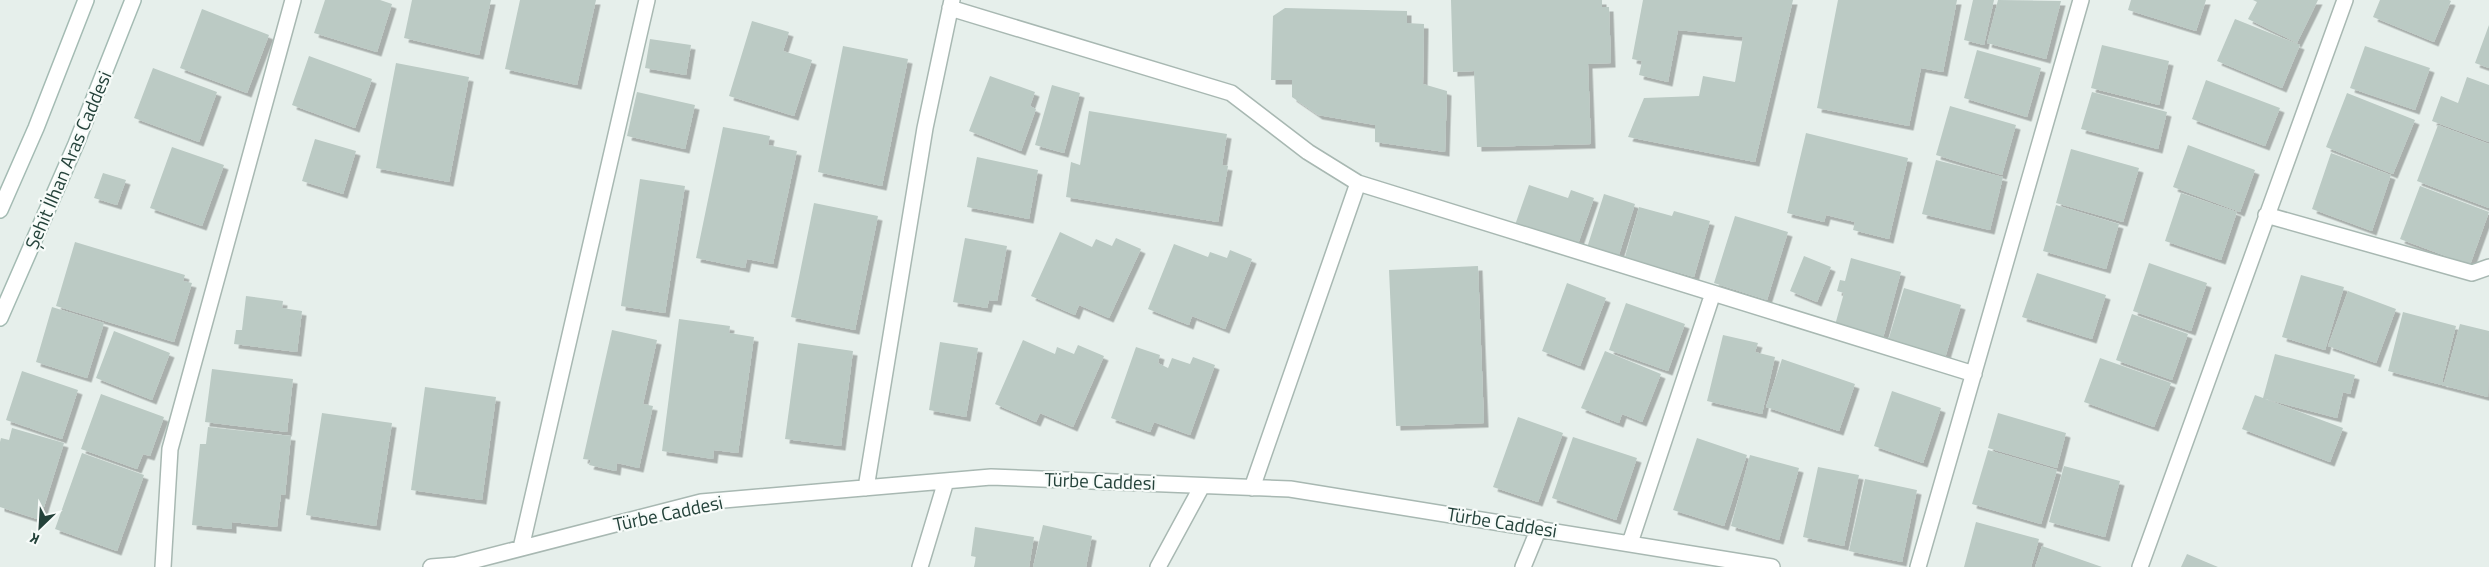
<svg xmlns="http://www.w3.org/2000/svg" width="2489" height="567" font-family="'Titillium Web',sans-serif">
  <style>
    .building { fill: #bbcac4; filter: url(#shadow) }
    .lines { fill: none; stroke-linecap: round; stroke-linejoin: round }
    .minor-casing { stroke: #a8b8b2; stroke-width: 18 }
    .secondary-casing { stroke: #a4bbb3; stroke-width: 18 }
    .minor { stroke: #fff; stroke-width: 15 }
    .secondary { stroke: #fff; stroke-width: 15 }
    .labels { text-anchor: middle; stroke-width: 4.5; stroke-linejoin: round; paint-order: stroke }
    .street-label { font-size: 19px; fill: #24423a; stroke: #f7fbf9 }
  </style>
  <defs>
    <filter id="shadow"><feDropShadow dx="4.5" dy="4.5" stdDeviation="0" flood-color="#0004"/></filter>
  </defs>
  <rect width="100%" height="100%" fill="#e6efeb"/>
  <!-- building -->
  <path class="building" d="M 325,0 L 380,0 L 392,4 L 377,52 L 314,33 Z
    M 412,0 L 491,0 L 479,55 L 404,38 Z
    M 520,0 L 596,0 L 577,85 L 505,69 Z
    M 1451,0 L 1602,0 L 1602,7 L 1609,7 L 1611,63 L 1588,64 L 1591,144 L 1477,147 L 1474,71 L 1453,72 Z
    M 1643,0 L 1793,0 L 1755,162 L 1628,137 L 1644,98 L 1699,96 L 1703,76 L 1735,82 L 1743,37 L 1678,30 L 1668,82 L 1639,75 L 1642,61 L 1632,59 Z
    M 1838,0 L 1957,0 L 1943,72 L 1921,68 L 1909,126 L 1817,108 Z
    M 1973,0 L 1994,0 L 1984,45 L 1964,40 Z
    M 1998,0 L 2061,1 L 2046,59 L 1987,43 Z
    M 2131,0 L 2206,0 L 2196,31 L 2128,10 Z
    M 2253,0 L 2318,0 L 2297,43 L 2248,19 L 2257,2 Z
    M 2380,0 L 2449,0 L 2451,1 L 2434,42 L 2373,17 Z
    M 1285,8 L 1407,11 L 1407,23 L 1424,24 L 1423,84 L 1447,91 L 1445,152 L 1375,142 L 1375,125 L 1318,115 L 1292,97 L 1292,80 L 1271,80 L 1273,16 Z
    M 202,9 L 269,35 L 247,93 L 180,68 Z
    M 2235,19 L 2300,45 L 2282,88 L 2217,61 Z
    M 752,21 L 789,32 L 783,51 L 812,60 L 794,116 L 729,96 Z
    M 2489,25 L 2489,68 L 2475,63 Z
    M 650,39 L 691,45 L 686,75 L 645,68 Z
    M 2102,45 L 2169,61 L 2159,105 L 2091,88 Z
    M 843,46 L 908,59 L 882,186 L 818,172 Z
    M 2365,46 L 2430,68 L 2415,110 L 2350,88 Z
    M 1977,50 L 2041,68 L 2027,117 L 1964,98 Z
    M 309,56 L 372,79 L 355,128 L 292,105 Z
    M 396,63 L 469,77 L 449,182 L 376,168 Z
    M 153,68 L 217,92 L 199,142 L 134,118 Z
    M 990,76 L 1035,92 L 1030,106 L 1036,109 L 1021,151 L 969,131 Z
    M 2467,77 L 2489,85 L 2489,142 L 2432,121 L 2441,96 L 2458,103 Z
    M 2206,80 L 2280,108 L 2265,146 L 2192,119 Z
    M 1052,85 L 1080,93 L 1064,153 L 1035,145 Z
    M 637,92 L 695,105 L 685,149 L 627,136 Z
    M 2092,92 L 2167,112 L 2158,149 L 2081,129 Z
    M 2347,93 L 2415,120 L 2393,174 L 2326,147 Z
    M 1950,106 L 2016,125 L 2002,175 L 1936,155 Z
    M 1089,111 L 1227,134 L 1222,165 L 1228,166 L 1218,222 L 1066,197 L 1071,162 L 1080,165 Z
    M 2438,125 L 2489,144 L 2489,208 L 2417,181 Z
    M 723,127 L 770,136 L 768,145 L 797,151 L 773,264 L 747,259 L 745,268 L 696,258 Z
    M 1806,133 L 1908,158 L 1889,239 L 1853,230 L 1855,222 L 1826,215 L 1824,222 L 1787,213 Z
    M 315,139 L 356,151 L 343,194 L 302,181 Z
    M 2188,145 L 2255,170 L 2240,212 L 2173,187 Z
    M 172,147 L 224,165 L 202,226 L 150,208 Z
    M 2071,149 L 2139,168 L 2123,222 L 2056,203 Z
    M 2331,153 L 2391,175 L 2372,231 L 2312,209 Z
    M 977,157 L 1038,170 L 1029,219 L 967,207 Z
    M 1936,160 L 2003,177 L 1990,230 L 1922,214 Z
    M 103,173 L 126,180 L 117,205 L 94,198 Z
    M 640,179 L 685,186 L 665,313 L 621,306 Z
    M 1529,185 L 1568,198 L 1571,190 L 1594,198 L 1577,247 L 1515,225 Z
    M 2420,186 L 2489,212 L 2470,265 L 2400,239 Z
    M 2181,193 L 2237,212 L 2221,260 L 2165,241 Z
    M 1604,194 L 1635,204 L 1617,261 L 1586,251 Z
    M 814,203 L 878,216 L 855,330 L 791,317 Z
    M 2056,205 L 2119,224 L 2106,269 L 2043,251 Z
    M 1639,207 L 1672,216 L 1674,211 L 1710,221 L 1694,277 L 1625,257 Z
    M 1735,216 L 1788,232 L 1767,300 L 1714,283 Z
    M 1060,232 L 1092,247 L 1096,239 L 1112,246 L 1116,238 L 1141,249 L 1109,318 L 1079,305 L 1075,315 L 1031,296 Z
    M 965,238 L 1007,246 L 997,301 L 989,300 L 987,308 L 953,302 Z
    M 75,242 L 185,275 L 183,281 L 192,283 L 174,342 L 56,306 Z
    M 1174,244 L 1208,257 L 1210,252 L 1227,258 L 1230,250 L 1252,259 L 1225,329 L 1192,316 L 1189,325 L 1148,309 Z
    M 1804,256 L 1831,267 L 1817,302 L 1790,291 Z
    M 1851,258 L 1901,272 L 1883,338 L 1835,325 L 1844,293 L 1837,291 L 1840,280 L 1845,281 Z
    M 2149,263 L 2207,283 L 2191,331 L 2133,311 Z
    M 1478,266 L 1484,423 L 1396,426 L 1389,270 Z
    M 2037,273 L 2106,295 L 2092,339 L 2022,317 Z
    M 2301,275 L 2344,287 L 2325,350 L 2282,337 Z
    M 1567,283 L 1606,298 L 1580,366 L 1542,351 Z
    M 1904,288 L 1961,305 L 1945,358 L 1888,341 Z
    M 2348,291 L 2396,309 L 2376,363 L 2328,346 Z
    M 246,296 L 283,301 L 282,308 L 302,311 L 297,352 L 234,344 L 236,330 L 242,330 Z
    M 1626,303 L 1685,324 L 1668,371 L 1609,350 Z
    M 52,307 L 104,323 L 87,378 L 36,362 Z
    M 2403,312 L 2456,326 L 2442,382 L 2444,383 L 2460,324 L 2489,331 L 2488,397 L 2388,371 Z
    M 2132,314 L 2188,334 L 2172,380 L 2116,360 Z
    M 679,319 L 730,326 L 729,333 L 754,337 L 738,453 L 714,450 L 713,459 L 662,451 Z
    M 612,330 L 657,340 L 643,404 L 653,406 L 639,468 L 617,463 L 616,471 L 589,465 L 591,460 L 583,459 Z
    M 114,331 L 170,353 L 152,400 L 96,378 Z
    M 1723,335 L 1758,343 L 1755,352 L 1775,357 L 1762,414 L 1707,401 Z
    M 1023,340 L 1055,354 L 1057,347 L 1074,354 L 1078,345 L 1104,356 L 1073,427 L 1040,413 L 1036,422 L 995,404 Z
    M 940,342 L 978,348 L 966,417 L 929,410 Z
    M 798,343 L 853,351 L 841,446 L 785,439 Z
    M 1136,347 L 1160,355 L 1158,363 L 1168,368 L 1172,358 L 1190,364 L 1193,357 L 1215,365 L 1190,435 L 1154,422 L 1150,432 L 1111,418 Z
    M 1605,351 L 1661,374 L 1642,422 L 1622,414 L 1619,423 L 1581,408 Z
    M 2275,354 L 2355,375 L 2350,394 L 2343,392 L 2337,418 L 2265,399 L 2343,428 L 2330,462 L 2242,429 L 2255,395 L 2263,398 Z
    M 2100,358 L 2171,383 L 2154,427 L 2084,402 Z
    M 1782,359 L 1855,384 L 1839,431 L 1766,407 Z
    M 212,369 L 293,379 L 287,432 L 205,422 Z
    M 22,371 L 78,390 L 62,439 L 6,420 Z
    M 425,387 L 496,397 L 482,500 L 411,490 Z
    M 1892,391 L 1941,408 L 1923,463 L 1874,446 Z
    M 101,394 L 164,417 L 150,456 L 143,454 L 137,469 L 81,449 Z
    M 322,413 L 392,423 L 376,526 L 306,515 Z
    M 1998,413 L 2066,433 L 2057,468 L 1988,448 Z
    M 1518,417 L 1563,433 L 1538,502 L 1493,487 Z
    M 208,427 L 291,436 L 285,495 L 281,494 L 277,527 L 232,522 L 232,529 L 192,525 L 200,444 L 206,444 Z
    M 12,428 L 64,443 L 40,520 L 0,507 L 0,442 L 1,438 L 9,440 Z
    M 1573,437 L 1637,458 L 1616,520 L 1552,498 Z
    M 1697,438 L 1747,455 L 1724,526 L 1673,510 Z
    M 1988,450 L 2057,470 L 2041,524 L 1972,504 Z
    M 82,453 L 144,475 L 117,551 L 55,529 Z
    M 1750,455 L 1799,468 L 1779,540 L 1731,526 Z
    M 2064,466 L 2120,481 L 2105,537 L 2049,522 Z
    M 1818,467 L 1859,475 L 1844,546 L 1803,537 Z
    M 1865,479 L 1917,490 L 1902,562 L 1849,551 Z
    M 1976,522 L 2039,539 L 2031,567 L 1964,567 Z
    M 1043,525 L 1092,536 L 1086,567 L 1033,567 Z
    M 975,527 L 1034,537 L 1029,567 L 974,567 L 976,557 L 971,556 Z
    M 2042,546 L 2102,567 L 2035,567 Z
    M 2187,554 L 2218,567 L 2181,567 Z"/>
  <g class="lines">
    <!-- minor casing -->
    <g class="minor-casing">
      <path id="minor" d="M 950,8 L 1231,93 L 1308,152 L 1358,183 L 1252,488
        M 1358,183 L 1974,374
        M 2266,215 L 2472,273 L 2489,267
        M 866,488 L 925,128 L 952,0
        M 1630,543 L 1713,293
        M 521,548 L 647,0
        M 163,567 L 170,449 L 293,0
        M 431,567 L 456,565 L 701,502 L 991,477 L 1290,489 L 1772,567
        M 920,567 L 946,481
        M 1158,567 L 1202,486
        M 1523,567 L 1539,528
        M 1918,567 L 2081,0
        M 2140,567 L 2345,0"/>
    </g>
    <!-- secondary casing -->
    <g class="secondary-casing">
      <path id="secondary" d="M 0,210 L 36,128 L 86,0
        M 0,318 L 76,144 L 133,0"/>
    </g>
    <!-- minor -->
    <use href="#minor" class="minor"/>
    <!-- secondary -->
    <use href="#secondary" class="secondary"/>
  </g>
  <g class="labels">
    <!-- street labels -->
    <g class="street-label">
      <text transform="translate(68 160) rotate(-67)" y="7">Şehit İlhan Aras Caddesi</text>
      <text transform="translate(1100 481) rotate(2)" y="7">Türbe Caddesi</text>
      <text transform="translate(668 513) rotate(-12)" y="7">Türbe Caddesi</text>
      <text transform="translate(1502 522) rotate(9)" y="7">Türbe Caddesi</text>
    </g>
  </g>
  <!-- north arrow -->
  <g transform="translate(40 527) rotate(205)" stroke="#f7fbf9" stroke-width="4" paint-order="stroke">
  <path d="M0-4L9 19L0 12L-9 19Z" fill="#24423a"/>
  <text y="-8" font-size="14" font-weight="bold" text-anchor="middle" fill="#24423a">K</text>
  </g>
</svg>
